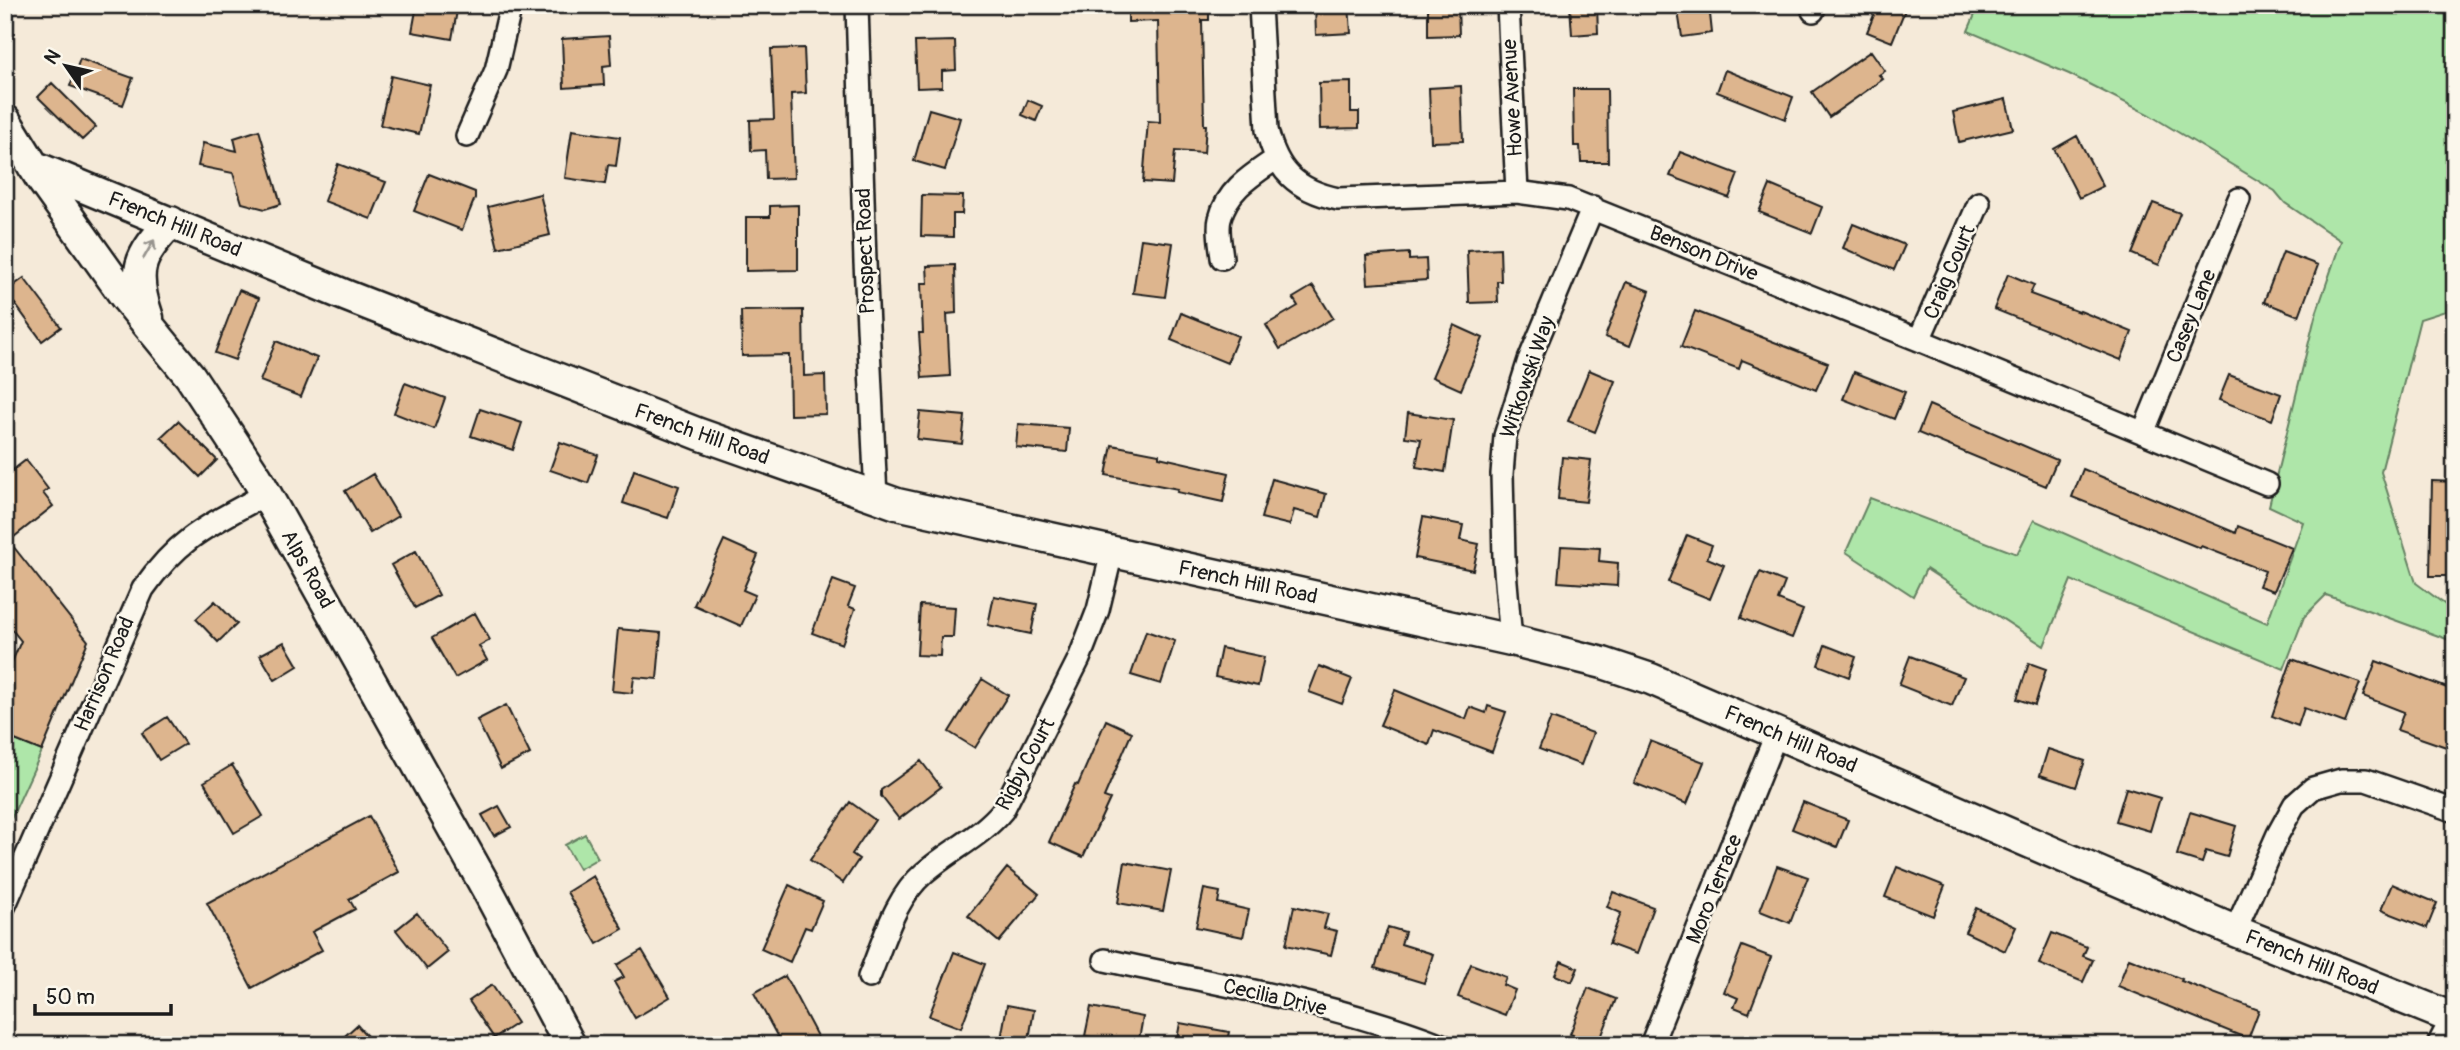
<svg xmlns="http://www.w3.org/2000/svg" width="2460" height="1050" font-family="Pangolin,sans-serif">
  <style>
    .green { fill: #aee6a9; stroke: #658162; stroke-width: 2 }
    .building { fill: #ddb58e; stroke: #1c1c1c; stroke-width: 2 }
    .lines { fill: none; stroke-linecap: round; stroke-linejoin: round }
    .minor-casing { stroke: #1c1c1c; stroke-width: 26 }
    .secondary-casing { stroke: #1c1c1c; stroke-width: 35 }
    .minor { stroke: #fbf7ec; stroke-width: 21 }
    .secondary { stroke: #fbf7ec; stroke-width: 30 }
    .oneway { stroke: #97948e }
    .labels { text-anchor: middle; stroke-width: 5; stroke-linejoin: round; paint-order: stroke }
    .street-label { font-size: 21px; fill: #1c1c1c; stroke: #fbf7ec }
  </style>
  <rect width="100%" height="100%" fill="#f5ead9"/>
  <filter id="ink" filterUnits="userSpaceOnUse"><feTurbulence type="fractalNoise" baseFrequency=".0143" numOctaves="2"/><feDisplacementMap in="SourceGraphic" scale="14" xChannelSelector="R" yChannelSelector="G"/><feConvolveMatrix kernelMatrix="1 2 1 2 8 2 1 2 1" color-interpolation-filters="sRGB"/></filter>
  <g filter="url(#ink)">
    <!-- green -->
    <path class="green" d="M 1979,5 L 2455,5 L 2455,308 L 2420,319 L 2381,472 L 2416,583 L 2455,612 L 2455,642 L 2326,595 L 2304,617 L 2284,669 L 2071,580 L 2044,646 L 1926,569 L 1913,596 L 1846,552 L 1870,498 L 2017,554 L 2034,520 L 2267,623 L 2303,522 L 2269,506 L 2315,317 L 2341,241 L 2285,203 L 2275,191 L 2148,114 L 2069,74 L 1968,31 Z
      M 5,736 L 42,751 L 5,832 Z
      M 585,834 L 598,858 L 579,869 L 565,845 Z"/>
    <!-- building -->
    <path class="building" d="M 417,5 L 458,5 L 452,39 L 412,32 Z
      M 1128,5 L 1209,5 L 1209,20 L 1202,20 L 1204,125 L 1206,125 L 1204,153 L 1175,151 L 1172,184 L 1143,182 L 1148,121 L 1160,122 L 1158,21 L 1128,22 Z
      M 1315,5 L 1349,5 L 1351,33 L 1316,35 Z
      M 1428,5 L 1458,5 L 1459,35 L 1428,36 Z
      M 1570,5 L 1597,5 L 1598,33 L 1572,35 Z
      M 1677,5 L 1709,5 L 1712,33 L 1682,37 Z
      M 1878,5 L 1907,5 L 1892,42 L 1867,32 Z
      M 609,36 L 611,65 L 603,66 L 604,85 L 564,88 L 562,39 Z
      M 955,41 L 956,70 L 942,71 L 942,87 L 917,88 L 915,42 Z
      M 804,48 L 806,93 L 791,94 L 794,178 L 766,179 L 765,150 L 751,151 L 750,120 L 774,119 L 771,49 Z
      M 1871,51 L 1885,71 L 1879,75 L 1883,79 L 1829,117 L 1812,92 Z
      M 80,59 L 133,78 L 123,105 L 70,86 Z
      M 1725,70 L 1793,97 L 1785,119 L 1717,92 Z
      M 391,76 L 430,85 L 419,134 L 380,125 Z
      M 1351,82 L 1351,112 L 1359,112 L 1359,128 L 1320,129 L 1319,83 Z
      M 52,83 L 96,127 L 82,140 L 38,97 Z
      M 1461,86 L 1463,141 L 1431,142 L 1429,88 Z
      M 1573,89 L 1607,89 L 1608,162 L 1581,162 L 1580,146 L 1574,146 Z
      M 2006,99 L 2013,129 L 1959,142 L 1953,112 Z
      M 1028,100 L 1042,106 L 1036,121 L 1022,115 Z
      M 929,109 L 960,118 L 945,170 L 914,161 Z
      M 259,130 L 281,204 L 265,209 L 242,203 L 233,173 L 198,166 L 203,143 L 237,151 L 234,138 Z
      M 572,130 L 620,137 L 616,166 L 608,165 L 605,184 L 565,178 Z
      M 2077,136 L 2103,186 L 2079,198 L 2054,149 Z
      M 1680,152 L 1738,174 L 1729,198 L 1670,176 Z
      M 338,164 L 386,182 L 371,219 L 324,201 Z
      M 429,174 L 475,192 L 475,198 L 462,230 L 414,211 Z
      M 1770,185 L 1822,207 L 1812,233 L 1759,212 Z
      M 540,194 L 550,235 L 498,248 L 488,207 Z
      M 922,195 L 963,196 L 962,214 L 953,214 L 953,237 L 921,236 Z
      M 2153,203 L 2180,213 L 2159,265 L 2132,254 Z
      M 798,205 L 798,270 L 746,271 L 746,217 L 770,217 L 770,206 Z
      M 1853,224 L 1905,245 L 1894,270 L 1843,248 Z
      M 1141,239 L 1173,243 L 1165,297 L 1133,293 Z
      M 1500,248 L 1501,281 L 1497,281 L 1498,302 L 1469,303 L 1467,250 Z
      M 2283,252 L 2318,265 L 2299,316 L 2264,302 Z
      M 1409,253 L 1409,260 L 1426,259 L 1427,280 L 1368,284 L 1366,256 Z
      M 955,265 L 956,313 L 947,314 L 950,376 L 922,378 L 919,333 L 923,333 L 921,283 L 928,283 L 927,266 Z
      M 2008,274 L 2034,285 L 2030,294 L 2079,312 L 2080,311 L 2132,332 L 2121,360 L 1994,309 Z
      M 24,278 L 61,327 L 42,341 L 15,304 L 5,311 L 5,292 Z
      M 1626,282 L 1650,291 L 1630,346 L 1605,337 Z
      M 1313,286 L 1333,318 L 1280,349 L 1266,325 L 1298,306 L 1293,298 Z
      M 239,290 L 259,298 L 235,360 L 215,353 Z
      M 803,310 L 804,376 L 825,375 L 826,414 L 790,415 L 789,355 L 742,356 L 741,311 Z
      M 1695,311 L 1828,363 L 1816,390 L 1742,360 L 1739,369 L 1681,347 Z
      M 1181,313 L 1238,336 L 1227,363 L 1171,340 Z
      M 1454,325 L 1483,338 L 1461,390 L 1432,377 Z
      M 276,341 L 317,358 L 301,397 L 260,381 Z
      M 1589,370 L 1615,381 L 1595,432 L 1568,421 Z
      M 1854,372 L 1905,392 L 1894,419 L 1843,399 Z
      M 2229,375 L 2281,394 L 2272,420 L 2219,400 Z
      M 405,383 L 445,398 L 434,429 L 394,413 Z
      M 1929,405 L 2057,460 L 2046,486 L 1918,433 Z
      M 480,409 L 522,423 L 513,450 L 471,436 Z
      M 920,412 L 965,416 L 962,444 L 917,439 Z
      M 1408,413 L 1453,420 L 1445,472 L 1416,467 L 1421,439 L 1405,437 Z
      M 178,421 L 217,460 L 200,477 L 161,437 Z
      M 1018,424 L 1069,428 L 1067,452 L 1016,447 Z
      M 560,442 L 598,455 L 588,483 L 550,470 Z
      M 1112,445 L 1159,454 L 1159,457 L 1229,473 L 1223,502 L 1177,492 L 1178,489 L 1106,475 Z
      M 1562,457 L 1591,460 L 1586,502 L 1558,499 Z
      M 26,460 L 48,489 L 43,493 L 53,506 L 9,541 L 88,641 L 42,751 L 5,736 L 5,678 L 21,641 L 5,621 L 5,476 Z
      M 2083,469 L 2236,533 L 2238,526 L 2292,548 L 2274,591 L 2259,586 L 2265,571 L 2201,546 L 2200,548 L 2072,497 Z
      M 634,470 L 679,486 L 668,518 L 623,503 Z
      M 373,474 L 398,516 L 370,533 L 345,491 Z
      M 1272,479 L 1326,494 L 1320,517 L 1294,510 L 1290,525 L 1261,518 Z
      M 2432,481 L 2455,482 L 2455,576 L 2430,576 Z
      M 1423,517 L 1463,525 L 1460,540 L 1479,544 L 1473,570 L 1415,558 Z
      M 1687,535 L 1712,545 L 1707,558 L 1724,565 L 1710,599 L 1668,582 Z
      M 724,540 L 758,555 L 743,590 L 755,595 L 741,626 L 694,605 Z
      M 1561,546 L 1600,548 L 1599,561 L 1618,563 L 1617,586 L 1558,582 Z
      M 416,551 L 439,595 L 415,608 L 391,565 Z
      M 1760,572 L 1785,582 L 1778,600 L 1803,610 L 1792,638 L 1741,618 Z
      M 833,580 L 855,588 L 848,606 L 855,609 L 842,644 L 812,633 Z
      M 994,596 L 1037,604 L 1031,634 L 988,625 Z
      M 215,601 L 237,624 L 218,642 L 196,619 Z
      M 920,605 L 955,607 L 953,637 L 941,637 L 940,656 L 917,655 Z
      M 475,613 L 490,640 L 479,646 L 487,660 L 455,678 L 432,638 Z
      M 618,629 L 661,633 L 657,679 L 634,677 L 632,693 L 612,691 Z
      M 1146,631 L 1175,641 L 1161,684 L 1131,675 Z
      M 284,642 L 298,666 L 275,680 L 260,655 Z
      M 1825,645 L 1856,657 L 1849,677 L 1818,665 Z
      M 1221,648 L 1264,657 L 1258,686 L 1215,677 Z
      M 1910,656 L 1964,677 L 1952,706 L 1899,685 Z
      M 2292,659 L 2360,683 L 2345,723 L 2304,708 L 2298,726 L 2272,716 Z
      M 2376,661 L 2455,691 L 2455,750 L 2397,730 L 2404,712 L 2363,696 Z
      M 2029,663 L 2046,669 L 2035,705 L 2017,699 Z
      M 1319,666 L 1352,679 L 1342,704 L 1309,692 Z
      M 982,679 L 1008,695 L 975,748 L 949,732 Z
      M 1395,690 L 1466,719 L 1470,707 L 1486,713 L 1488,706 L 1506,712 L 1492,752 L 1434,730 L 1429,745 L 1380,725 Z
      M 506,705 L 530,754 L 501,769 L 477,720 Z
      M 167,717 L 185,744 L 159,760 L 142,733 Z
      M 1551,718 L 1593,733 L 1581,765 L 1539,749 Z
      M 1106,720 L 1132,732 L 1104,797 L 1110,799 L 1083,857 L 1049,842 L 1075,784 L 1078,785 Z
      M 1650,741 L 1704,762 L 1687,804 L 1634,783 Z
      M 2048,749 L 2085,761 L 2076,787 L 2040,775 Z
      M 921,761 L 941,787 L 899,819 L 881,796 L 881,790 Z
      M 232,765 L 263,816 L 234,833 L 204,782 Z
      M 2126,788 L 2160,798 L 2150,831 L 2116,821 Z
      M 850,802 L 875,820 L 852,854 L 859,859 L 843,883 L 810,860 Z
      M 1803,802 L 1848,820 L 1837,847 L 1792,829 Z
      M 499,806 L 511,827 L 494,836 L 482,815 Z
      M 2190,812 L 2236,826 L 2227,857 L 2206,851 L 2202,863 L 2177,855 Z
      M 369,816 L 399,872 L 349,899 L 355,909 L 312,932 L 322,950 L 252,988 L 207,903 Z
      M 1125,862 L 1171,871 L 1163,911 L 1118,903 Z
      M 1777,866 L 1808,877 L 1790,923 L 1760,911 Z
      M 1897,867 L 1945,886 L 1933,916 L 1885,897 Z
      M 1007,868 L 1039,894 L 999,942 L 968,916 Z
      M 593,876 L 623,929 L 597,944 L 567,892 Z
      M 2392,884 L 2437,903 L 2427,928 L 2381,910 Z
      M 789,885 L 823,901 L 811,929 L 805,927 L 790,962 L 761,949 Z
      M 1204,889 L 1220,892 L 1218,903 L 1249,910 L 1243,937 L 1196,927 Z
      M 1613,892 L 1653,907 L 1636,954 L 1609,944 L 1621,913 L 1607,907 Z
      M 1294,906 L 1328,914 L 1324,928 L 1337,931 L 1331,955 L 1286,945 Z
      M 1976,908 L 2016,927 L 2005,951 L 1965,932 Z
      M 417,913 L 448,952 L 427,969 L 396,930 Z
      M 1388,927 L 1405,932 L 1401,944 L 1433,954 L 1424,983 L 1375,968 Z
      M 2052,933 L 2087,947 L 2083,956 L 2093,960 L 2083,982 L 2039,964 Z
      M 1742,946 L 1771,957 L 1749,1013 L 1734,1007 L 1738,998 L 1724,992 Z
      M 642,950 L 670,997 L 635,1018 L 614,982 L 624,977 L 617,965 Z
      M 954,952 L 985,964 L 961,1028 L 929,1016 Z
      M 2129,958 L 2182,979 L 2181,981 L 2259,1010 L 2248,1039 L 2118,986 Z
      M 1561,961 L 1578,968 L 1572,982 L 1555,975 Z
      M 1471,964 L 1506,977 L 1503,985 L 1515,990 L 1505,1015 L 1458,997 Z
      M 785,976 L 818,1038 L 805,1045 L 782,1045 L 754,993 Z
      M 492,985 L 517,1023 L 494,1038 L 469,1001 Z
      M 1588,988 L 1616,999 L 1598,1045 L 1570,1034 Z
      M 1007,1005 L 1034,1010 L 1028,1045 L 1000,1045 Z
      M 1091,1007 L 1143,1017 L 1138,1045 L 1085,1036 Z
      M 1180,1023 L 1229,1032 L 1226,1045 L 1176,1045 Z
      M 357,1025 L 375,1045 L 335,1045 Z"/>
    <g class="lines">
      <!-- minor casing -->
      <g class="minor-casing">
        <path id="minor" d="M 857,5 L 865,262 L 876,497
          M 1260,5 L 1267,130 C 1277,171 1296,190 1338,199 L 1517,192 L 1568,199 L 1919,340 L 2267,484
          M 1508,5 L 1517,192
          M 1813,11 L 1815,5
          M 467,136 L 496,70 L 511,5
          M 1222,258 C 1221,246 1217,230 1220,219 C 1227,189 1254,174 1277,158
          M 1919,340 L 1979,203
          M 2143,433 L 2239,199
          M 1511,640 L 1504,559 L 1502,474 L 1505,436 L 1529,360 L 1593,207
          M 5,905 L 143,589 C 180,536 211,524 266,494
          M 2235,931 L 2278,834 L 2294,805 L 2313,788 L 2341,780 L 2366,780 L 2455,811
          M 1105,960 C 1218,984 1334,1003 1442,1045
          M 869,977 C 884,941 894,899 924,873 C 950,850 981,837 1003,810 L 1079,659 L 1098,610 L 1112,552
          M 1651,1045 L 1777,732
          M 2438,1045 L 2452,1018"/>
      </g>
      <!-- secondary casing -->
      <g class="secondary-casing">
        <path id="secondary" d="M 5,120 L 40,177 L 127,299 L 190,376 L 257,478 L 487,889 L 570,1045
          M 33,166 L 347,296 L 699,434 L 897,504 L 1511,640 L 1603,663 L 1651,679 L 2235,931 L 2455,1019
          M 148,318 C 132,271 138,257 171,222"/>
      </g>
      <!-- minor -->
      <use href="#minor" class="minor"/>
      <!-- secondary -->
      <use href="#secondary" class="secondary"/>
    </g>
    <!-- one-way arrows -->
    <defs><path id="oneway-shaft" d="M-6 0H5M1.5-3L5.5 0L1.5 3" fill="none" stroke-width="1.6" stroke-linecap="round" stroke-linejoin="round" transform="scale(1.75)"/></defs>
    <use class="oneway" href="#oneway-shaft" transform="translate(149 249) rotate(-60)"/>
  </g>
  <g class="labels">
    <!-- street labels -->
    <g class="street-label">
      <text transform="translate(1512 98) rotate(-93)" y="7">Howe Avenue</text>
      <text transform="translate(175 224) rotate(22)" y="7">French Hill Road</text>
      <text transform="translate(865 251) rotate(-92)" y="7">Prospect Road</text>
      <text transform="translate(1704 253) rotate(22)" y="7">Benson Drive</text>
      <text transform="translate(1949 272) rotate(-67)" y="7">Craig Court</text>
      <text transform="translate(2191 316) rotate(-68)" y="7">Casey Lane</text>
      <text transform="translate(1527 377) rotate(-71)" y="7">Witkowski Way</text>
      <text transform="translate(702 434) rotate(20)" y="7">French Hill Road</text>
      <text transform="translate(308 569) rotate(61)" y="7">Alps Road</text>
      <text transform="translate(1248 582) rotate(12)" y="7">French Hill Road</text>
      <text transform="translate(104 674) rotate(-67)" y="7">Harrison Road</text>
      <text transform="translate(1791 739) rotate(23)" y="7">French Hill Road</text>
      <text transform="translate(1025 764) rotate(-62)" y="7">Rigby Court</text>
      <text transform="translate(1714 889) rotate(-68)" y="7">Moro Terrace</text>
      <text transform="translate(2312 962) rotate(22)" y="7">French Hill Road</text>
      <text transform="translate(1275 997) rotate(13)" y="7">Cecilia Drive</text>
    </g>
  </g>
  <!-- margin -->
  <rect width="2460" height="1050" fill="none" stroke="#fbf7ec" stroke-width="28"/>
  <rect x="14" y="14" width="2432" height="1022" fill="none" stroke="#1c1c1c" stroke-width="2.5" filter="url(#ink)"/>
  <!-- north arrow -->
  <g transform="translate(66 66) rotate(304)" stroke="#fbf7ec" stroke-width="5" paint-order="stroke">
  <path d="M0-5L12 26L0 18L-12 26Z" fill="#1c1c1c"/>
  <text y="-10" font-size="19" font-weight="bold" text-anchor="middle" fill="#1c1c1c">N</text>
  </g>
  <!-- scale -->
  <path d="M35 1004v10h136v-10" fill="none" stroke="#1c1c1c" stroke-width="3.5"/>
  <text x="46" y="1004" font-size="21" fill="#1c1c1c" stroke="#fbf7ec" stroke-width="5" paint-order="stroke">50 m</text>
</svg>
